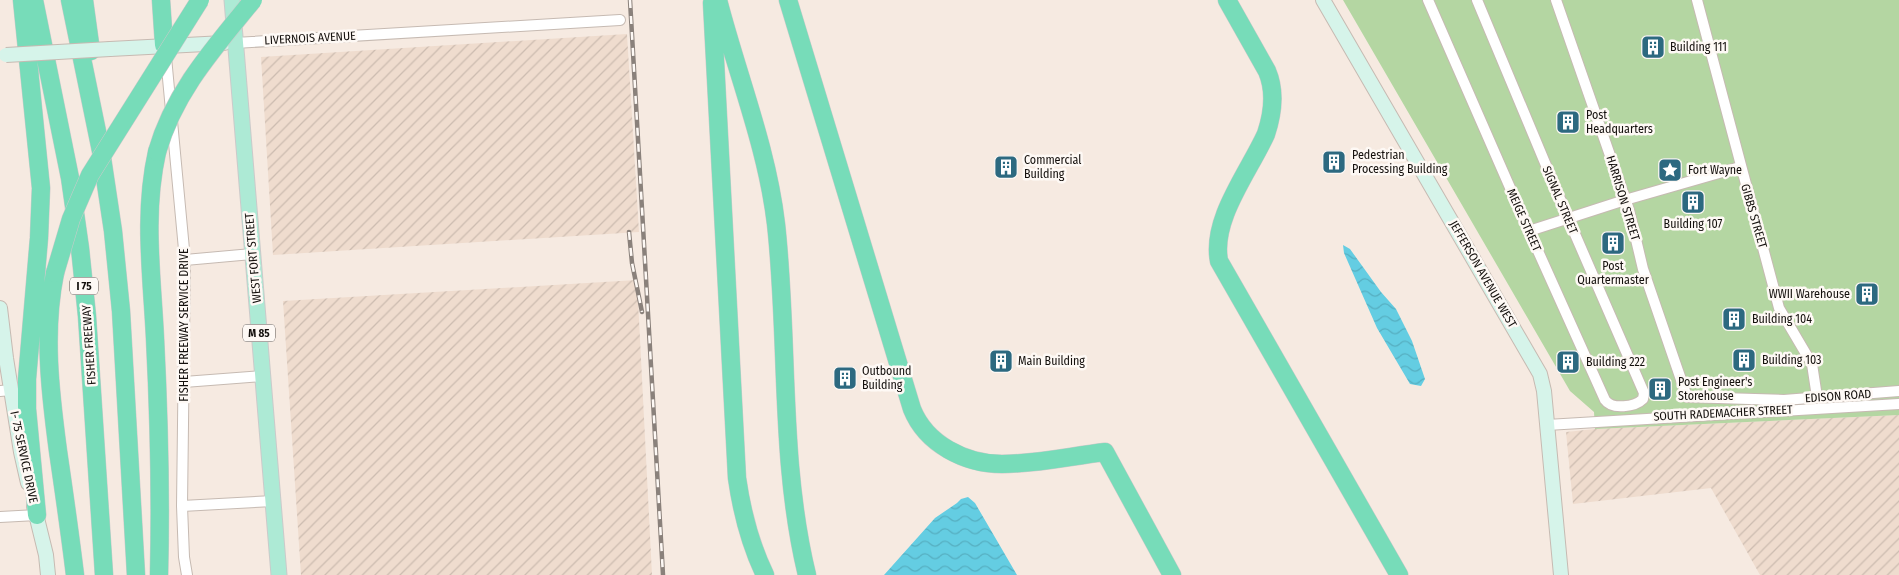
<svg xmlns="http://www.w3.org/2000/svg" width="1899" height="575" font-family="'Fira Sans Condensed',sans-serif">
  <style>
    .industrial { fill: url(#industrial-furrows) }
    .green { fill: #b4d6a2 }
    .water { fill: url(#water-waves) }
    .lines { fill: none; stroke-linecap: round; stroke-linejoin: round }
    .minor-casing { stroke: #c6bab2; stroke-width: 12 }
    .secondary-casing { stroke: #c6bab2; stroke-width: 16 }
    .primary-casing { stroke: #cbcaca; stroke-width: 17 }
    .motorway-casing { stroke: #cbcaca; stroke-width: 19 }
    .minor { stroke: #fff; stroke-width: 10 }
    .secondary { stroke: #d6f4ea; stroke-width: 14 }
    .primary { stroke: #adead5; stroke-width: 15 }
    .motorway { stroke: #77dcb9; stroke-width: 18 }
    .rail-casing { stroke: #8a817b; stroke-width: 4.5 }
    .rail { stroke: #fef9f5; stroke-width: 2.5; stroke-dasharray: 8; stroke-linecap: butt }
    .secondary-bridge-casing { stroke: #c6bab2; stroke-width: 16; stroke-linecap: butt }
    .motorway-bridge-casing { stroke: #cbcaca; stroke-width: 19; stroke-linecap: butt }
    .secondary-bridge { stroke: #d6f4ea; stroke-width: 14 }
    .motorway-bridge { stroke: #77dcb9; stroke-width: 18 }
    .labels { text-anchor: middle; stroke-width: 5; stroke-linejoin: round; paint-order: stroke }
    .shield { fill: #fef9f5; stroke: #5a5552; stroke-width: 1 }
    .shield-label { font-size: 11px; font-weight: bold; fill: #130f0c }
    .street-label { font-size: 12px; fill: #130f0c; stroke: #fef9f5 }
    .poi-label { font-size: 12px; fill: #130f0c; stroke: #fef9f5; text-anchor: start }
  </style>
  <defs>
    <pattern id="industrial-furrows" width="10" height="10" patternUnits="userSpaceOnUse" patternTransform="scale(1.25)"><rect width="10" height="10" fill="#efdcce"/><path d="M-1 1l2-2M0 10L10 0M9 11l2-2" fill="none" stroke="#ccbcb0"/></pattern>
    <pattern id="water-waves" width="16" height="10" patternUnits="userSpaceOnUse" patternTransform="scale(1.25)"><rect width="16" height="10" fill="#64cde2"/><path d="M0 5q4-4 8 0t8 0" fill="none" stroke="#56afc1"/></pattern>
  </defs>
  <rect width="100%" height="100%" fill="#f6eae1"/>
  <!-- industrial -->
  <path class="industrial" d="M 627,34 L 639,232 L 273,255 L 261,57 Z
    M 637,280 L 652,575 L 301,575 L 283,301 Z
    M 1899,415 L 1899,575 L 1760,575 L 1711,488 L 1573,504 L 1566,432 L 1595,429 Z"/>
  <!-- green -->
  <path class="green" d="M 1343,0 L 1899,0 L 1899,415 L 1595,429 L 1594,412 L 1570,391 Z"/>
  <!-- water -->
  <path class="water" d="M 1343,245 L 1350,249 L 1381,292 L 1396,309 L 1412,341 L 1425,379 L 1421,386 L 1410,384 L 1377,328 L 1344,253 Z
    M 968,497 L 975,503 L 1017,575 L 884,575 L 935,518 L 957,503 L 961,499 Z"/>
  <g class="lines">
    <!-- minor casing -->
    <g class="minor-casing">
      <path id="minor" d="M 1428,0 L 1529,231 L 1605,400 C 1612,410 1635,407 1643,399 L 1644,393 L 1568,218 L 1477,0
        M 1556,0 L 1629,210 L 1643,269 L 1687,397 L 1784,400 L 1899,391
        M 1697,0 L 1779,308 L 1812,364 L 1817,397
        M 235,43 L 620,20
        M 166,57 L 185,260 L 182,506 L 184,557 L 187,575
        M 1529,231 L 1625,200 L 1740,167
        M 185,260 L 252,254
        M 184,382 L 262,376
        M 0,391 L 11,390
        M 1547,425 L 1899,404
        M 182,506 L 273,501
        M 0,517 L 37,515"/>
    </g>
    <!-- secondary casing -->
    <g class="secondary-casing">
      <path id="secondary" d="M 1323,0 L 1540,374 L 1544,391 L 1561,575
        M 110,49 L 224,43
        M 0,308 L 6,358 L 21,452 L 28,483
        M 34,506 L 46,555 L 48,575"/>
    </g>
    <!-- primary casing -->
    <g class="primary-casing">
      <path id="primary" d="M 232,0 L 279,575"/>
    </g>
    <!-- motorway casing -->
    <g class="motorway-casing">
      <path id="motorway" d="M 22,0 L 41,188 L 39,238 L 27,379 L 27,409 L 37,515
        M 34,0 L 70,178 L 80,248 L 87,316 L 104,575
        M 70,0 L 101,151 L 113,231 L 121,311 L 136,575
        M 84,0 L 91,51
        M 161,0 L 164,45
        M 718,0 C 737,74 767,147 776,224 C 789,341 779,460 807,575
        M 788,0 L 912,409 C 926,444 965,464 1002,464 C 1036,464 1071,456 1105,452 L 1172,575
        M 1227,0 L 1267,71 C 1276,92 1273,113 1266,134 C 1249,172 1211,219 1219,261 L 1399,575
        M 712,3 L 737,478 C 742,513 750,544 765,575
        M 157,152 C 143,214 152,276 155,338 C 159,417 161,496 159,575
        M 55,273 C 43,332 50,391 58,451 C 64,492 70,534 75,575"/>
    </g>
    <!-- minor -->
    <use href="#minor" class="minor"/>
    <!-- secondary -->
    <use href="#secondary" class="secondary"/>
    <!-- primary -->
    <use href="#primary" class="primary"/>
    <!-- motorway -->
    <use href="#motorway" class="motorway"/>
    <!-- rail casing -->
    <g class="rail-casing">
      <path id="rail" d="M 630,0 L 663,575
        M 629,232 L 632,263 L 642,312"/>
    </g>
    <!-- rail -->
    <use href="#rail" class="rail"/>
    <!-- secondary-bridge casing -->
    <g class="secondary-bridge-casing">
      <path id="secondary-bridge" d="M 6,55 L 110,49"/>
    </g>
    <!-- motorway-bridge casing -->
    <g class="motorway-bridge-casing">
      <path id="motorway-bridge" d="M 157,152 C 174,92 214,48 253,0
        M 55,273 L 71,219 L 90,175 L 200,0"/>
    </g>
    <!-- secondary-bridge -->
    <use href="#secondary-bridge" class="secondary-bridge"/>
    <!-- motorway-bridge -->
    <use href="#motorway-bridge" class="motorway-bridge"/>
  </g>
  <!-- icons -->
  <defs>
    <g id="building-square" transform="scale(1.25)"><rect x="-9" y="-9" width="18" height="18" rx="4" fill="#2c6980" stroke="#fef9f5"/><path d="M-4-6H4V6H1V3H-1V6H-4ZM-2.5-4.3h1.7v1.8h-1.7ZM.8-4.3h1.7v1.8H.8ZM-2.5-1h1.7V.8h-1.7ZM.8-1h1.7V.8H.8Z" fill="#fff"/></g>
    <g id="sight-square" transform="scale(1.25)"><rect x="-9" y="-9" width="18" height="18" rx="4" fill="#2c6980" stroke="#fef9f5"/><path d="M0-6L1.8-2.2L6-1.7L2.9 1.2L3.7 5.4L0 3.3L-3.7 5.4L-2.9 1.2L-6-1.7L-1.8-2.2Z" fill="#fff"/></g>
  </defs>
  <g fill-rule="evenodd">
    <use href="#building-square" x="1653" y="47"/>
    <use href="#building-square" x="1568" y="122"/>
    <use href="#building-square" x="1334" y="162"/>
    <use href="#building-square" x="1006" y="167"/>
    <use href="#sight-square" x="1670" y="170"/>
    <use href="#building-square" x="1693" y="202"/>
    <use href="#building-square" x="1613" y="243"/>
    <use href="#building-square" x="1867" y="294"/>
    <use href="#building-square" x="1734" y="319"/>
    <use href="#building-square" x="1744" y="360"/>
    <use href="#building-square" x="1001" y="361"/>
    <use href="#building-square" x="1568" y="362"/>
    <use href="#building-square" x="845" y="378"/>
    <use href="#building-square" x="1660" y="389"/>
  </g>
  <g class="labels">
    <!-- shield labels -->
    <g class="shield">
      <rect x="70" y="277.5" width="28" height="17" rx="4"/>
      <rect x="243" y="324.5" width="32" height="17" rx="4"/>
    </g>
    <g class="shield-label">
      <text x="84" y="290">I 75</text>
      <text x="259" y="337">M 85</text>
    </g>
    <!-- street labels -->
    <g class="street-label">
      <text transform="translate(310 38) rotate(-3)" y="4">LIVERNOIS AVENUE</text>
      <text transform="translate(1623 198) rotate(73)" y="4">HARRISON STREET</text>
      <text transform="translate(1560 200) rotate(67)" y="4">SIGNAL STREET</text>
      <text transform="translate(1754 216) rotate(74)" y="4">GIBBS STREET</text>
      <text transform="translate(1524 220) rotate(66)" y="4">MEIGE STREET</text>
      <text transform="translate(253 258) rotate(-95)" y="4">WEST FORT STREET</text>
      <text transform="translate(1483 274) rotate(60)" y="4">JEFFERSON AVENUE WEST</text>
      <text transform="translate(184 325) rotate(-90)" y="4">FISHER FREEWAY SERVICE DRIVE</text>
      <text transform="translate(89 345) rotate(-94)" y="4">FISHER FREEWAY</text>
      <text transform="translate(1838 396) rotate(-4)" y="4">EDISON ROAD</text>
      <text transform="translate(1723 413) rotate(-3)" y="4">SOUTH RADEMACHER STREET</text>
      <text transform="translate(24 457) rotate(78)" y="4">I- 75 SERVICE DRIVE</text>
    </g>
    <!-- poi labels -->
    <g class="poi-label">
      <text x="1670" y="51">Building 111</text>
      <text x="1586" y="119">Post<tspan x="1586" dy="14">Headquarters</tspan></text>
      <text x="1352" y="159">Pedestrian<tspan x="1352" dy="14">Processing Building</tspan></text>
      <text x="1024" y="164">Commercial<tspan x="1024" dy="14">Building</tspan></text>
      <text x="1688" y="174">Fort Wayne</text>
      <text x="1693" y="228" text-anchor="middle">Building 107</text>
      <text x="1613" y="270" text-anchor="middle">Post<tspan x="1613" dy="14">Quartermaster</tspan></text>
      <text x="1850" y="298" text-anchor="end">WWII Warehouse</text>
      <text x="1752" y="323">Building 104</text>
      <text x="1762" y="364">Building 103</text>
      <text x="1018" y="365">Main Building</text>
      <text x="1586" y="366">Building 222</text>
      <text x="862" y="375">Outbound<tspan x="862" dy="14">Building</tspan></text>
      <text x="1678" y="386">Post Engineer's<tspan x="1678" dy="14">Storehouse</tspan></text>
    </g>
  </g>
</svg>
